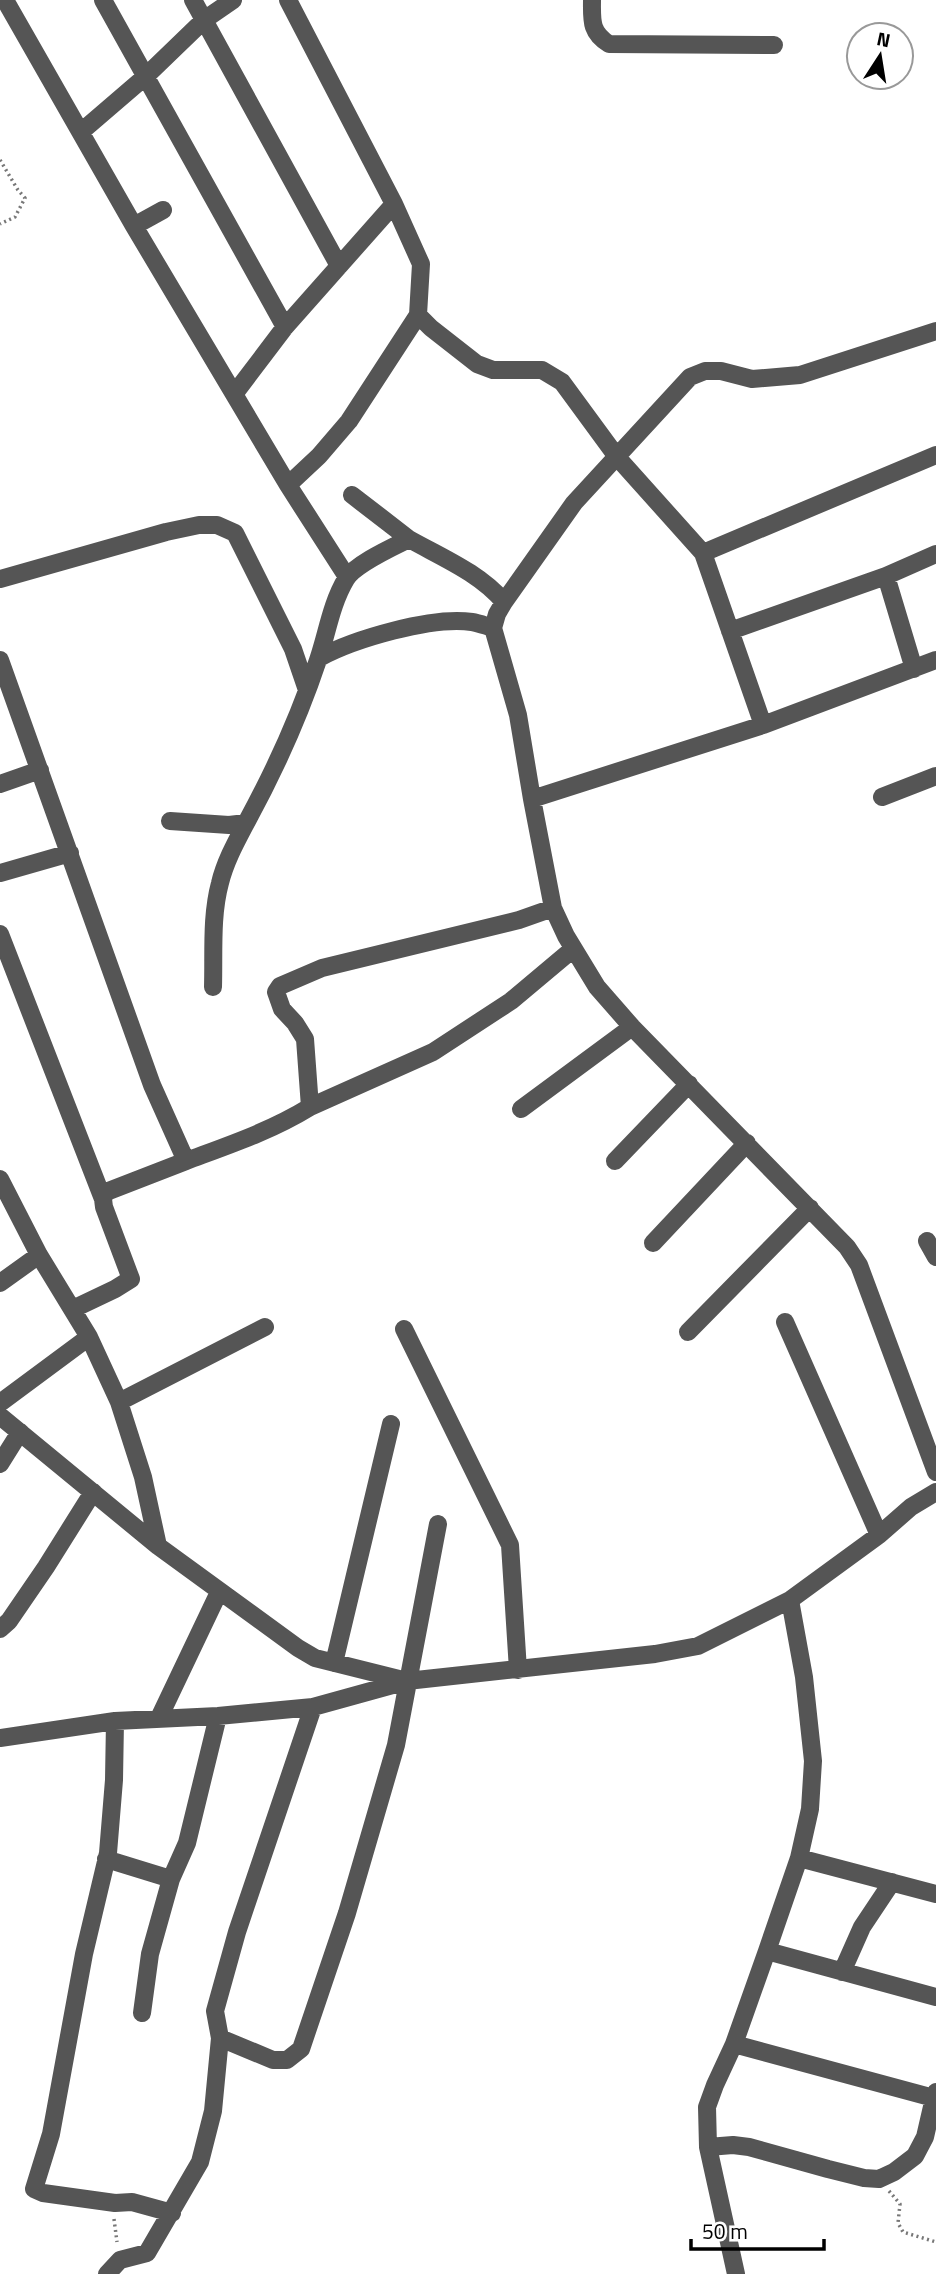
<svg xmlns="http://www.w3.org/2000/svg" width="936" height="2274" font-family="'Titillium Web',sans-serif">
	<rect width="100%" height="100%" fill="#fff"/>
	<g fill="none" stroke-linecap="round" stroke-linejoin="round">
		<path stroke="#777" stroke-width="3.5" stroke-dasharray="2 3.5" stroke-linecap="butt" d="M0 160 18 190 25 198 15 217 0 224
			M889 2191 900 2204 898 2223 903 2232 936 2242
			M114 2219 117 2242"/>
		<path stroke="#555" stroke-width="18" d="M5 0 134 226 288 485
			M103 0 285 327
			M193 0 339 266
			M592 0C592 20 590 32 609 44L774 45
			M82 131 146 76 204 20 233 0
			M134 226 163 210
			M418 315 431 328 477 364 493 370H542L562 382 617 457 703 553 763 725 936 660
			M936 331 800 375 752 379 721 371H705L690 377 574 503 504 602 497 614 493 628 518 715 532 799 553 908 566 936 597 987 632 1027 847 1247 859 1265 936 1472
			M235 393 285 327 394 204 288 0
			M352 495 409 539
			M703 553 936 455
			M886 576 914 669
			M347 577 288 485 319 456 349 421 418 315 421 264 394 204
			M0 579 166 532 199 525H217L235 533 293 649 307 690
			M730 631 886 576 936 554
			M319 658C354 639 432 616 472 622 479 623 486 626 493 628
			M0 660 152 1085 186 1161 106 1192 103 1199 104 1207 131 1279 115 1289 73 1309
			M0 784 40 770
			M882 797 936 776
			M532 799 763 725
			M170 821 229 825 246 823C275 770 299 717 318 660 327 634 331 604 346 579 355 564 393 547 409 539 441 557 480 573 504 602
			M0 873 70 853
			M0 934 103 1199
			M213 987C214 953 211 916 220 883 225 862 236 842 246 823
			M310 1107 433 1052 511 1001 573 949
			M521 1109 632 1027
			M186 1161C229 1145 271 1131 310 1107L305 1039 295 1023 282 1009 276 992 280 986 322 968 519 920 553 908
			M615 1161 689 1084
			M0 1179 39 1255 89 1337 119 1402 143 1477 158 1546
			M927 1241 936 1257
			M653 1243 747 1143
			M0 1283 39 1255
			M785 1322 879 1535
			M404 1329 510 1545 518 1670
			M688 1332 810 1208
			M119 1402 265 1327
			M0 1403 89 1337
			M0 1416 158 1546 298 1648 315 1658 407 1681
			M0 1464 20 1432
			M0 1629 9 1621 46 1567 93 1492
			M334 1663 391 1424
			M313 1707 237 1932 215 2011 220 2038 273 2060H287L301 2049 347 1913 396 1745 438 1524
			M159 1718 219 1592
			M115 1721 114 1780 108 1853 84 1954 51 2134 34 2189 43 2193 115 2203 132 2202 172 2213
			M0 1738 115 1721 218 1716 313 1707 407 1681 655 1654 698 1646 790 1600 879 1535 911 1507 936 1492
			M799 1858 936 1894
			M106 1859 171 1879
			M767 1951 936 1997
			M842 1972 862 1927 892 1882
			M142 2013 150 1954 171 1879 187 1843 218 1716
			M734 2044 934 2098 936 2092
			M708 2147 733 2145 749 2147 828 2169 864 2178 879 2179 894 2172 915 2156 925 2137 934 2098
			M107 2274 120 2260 147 2253 200 2162 213 2111 220 2038
			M736 2274 708 2147 707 2107 715 2085 734 2044 767 1951 799 1858 810 1809 813 1761 804 1677 790 1600"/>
	</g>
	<g transform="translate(880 56) rotate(12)"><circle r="33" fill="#ffffff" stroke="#999999" stroke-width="2"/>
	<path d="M0-5L12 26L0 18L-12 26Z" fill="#000000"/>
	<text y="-10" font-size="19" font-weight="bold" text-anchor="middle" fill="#000000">N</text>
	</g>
	<path d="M691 2239v10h133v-10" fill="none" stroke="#000000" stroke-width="3.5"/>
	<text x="702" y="2239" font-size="21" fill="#000000" stroke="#ffffff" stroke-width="5" paint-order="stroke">50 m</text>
</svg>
